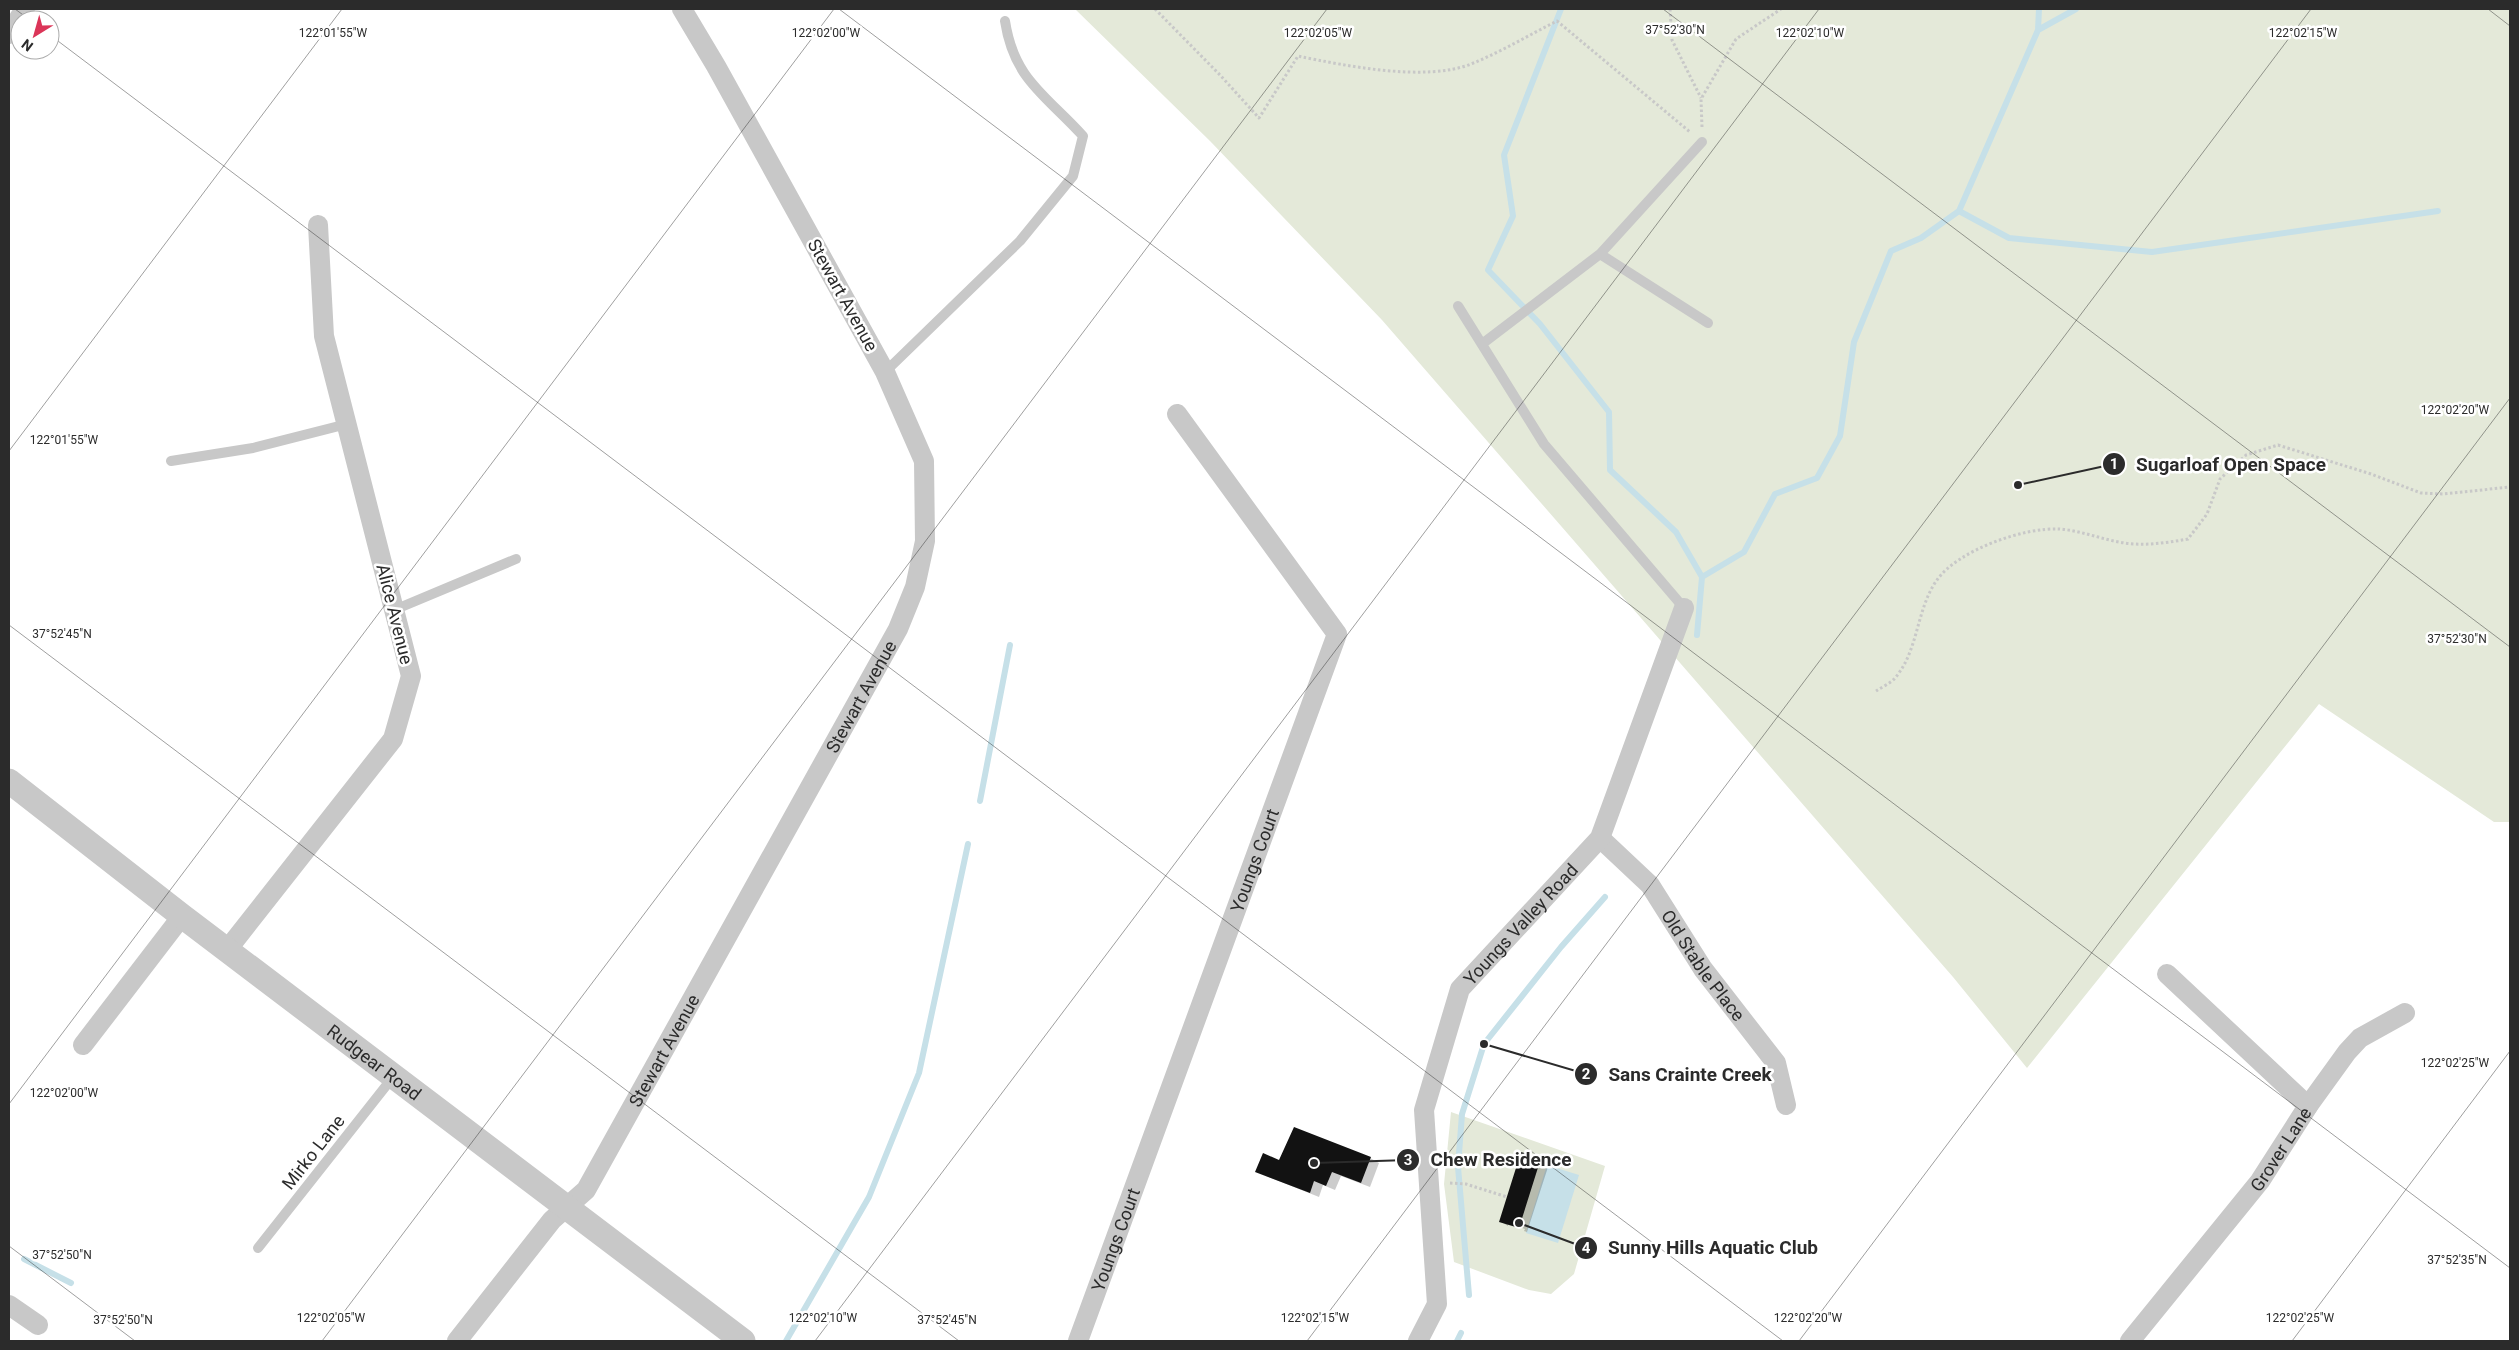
<svg xmlns="http://www.w3.org/2000/svg" width="2519" height="1350" font-family="Roboto,sans-serif">
	<rect width="100%" height="100%" fill="#fff"/>
	<path fill="#e4e9d9" d="M1075 9H2510V822H2494L2319 704 2027 1068 1953 977 1382 320 1210 141Z
		M1451 1112 1605 1166 1574 1274 1551 1294 1529 1290 1454 1262 1444 1184Z"/>
	<path fill="#c6e0e8" d="M1547 1165 1579 1175 1558 1243 1526 1233Z"/>
	<path fill="#0003" d="M1370 1158 1379 1163 1370 1187 1341 1176 1335 1190 1323 1185 1319 1197 1266 1176 1280 1161Z
		M1540 1159 1549 1164 1527 1232 1524 1231 1525 1229 1508 1223V1226L1500 1221Z"/>
	<g fill="none" stroke-linecap="round" stroke-linejoin="round">
		<path stroke="#c6e0e8" stroke-width="6" d="M1561 9 1504 155 1513 216 1488 270 1540 324 1609 412 1610 470 1676 532 1702 577
			M2038 30 2076 9
			M1959 211 2009 238 2152 252 2438 211
			M1959 211 2038 30 2039 9
			M1697 635 1702 577 1744 552 1775 494 1817 478 1840 436 1854 342 1891 251 1921 238 1959 211
			M980 801 1010 645
			M24 1259 71 1283
			M1469 1295 1458 1167 1462 1114 1484 1044 1561 947 1605 897
			M786 1341 869 1197 919 1073 968 844
			M1457 1341 1461 1333"/>
	</g>
	<path fill="#121212" d="M1294 1127 1371 1157 1361 1183 1332 1172 1326 1186 1314 1181 1310 1193 1255 1172 1263 1153 1279 1160Z
		M1521 1152 1541 1158 1519 1228 1499 1222Z"/>
	<g fill="none" stroke-linecap="round" stroke-linejoin="round">
		<path stroke="#c8c8c8" stroke-width="3" stroke-dasharray="2.5 2.5" stroke-linecap="butt" d="M1155 9 1220 75 1259 118 1298 56C1346 66 1426 82 1471 64 1501 52 1529 35 1557 21L1690 132
			M1670 9 1672 40 1701 98
			M1702 127 1701 99 1736 39 1781 9
			M1876 691C1882 687 1891 683 1895 678 1919 650 1916 609 1937 580 1958 550 2024 527 2060 529 2085 531 2110 543 2135 544 2153 545 2171 542 2188 539L2207 514 2220 479 2246 455 2278 445 2371 474 2421 493 2443 494 2510 487
			M1450 1183 1466 1184 1507 1197"/>
		<path stroke="#c8c8c8" stroke-width="10" d="M1600 254 1702 142
			M1458 306 1544 444 1684 608
			M1482 344 1600 254 1708 323
			M885 372 1020 241 1073 176 1083 136C1046 95 1014 80 1005 21
			M171 461 253 448 347 424
			M394 610 516 559
			M258 1248 393 1077"/>
		<g stroke="#c8c8c8" stroke-width="20">
			<path d="M9 34 25 9"/>
			<path id="s1" d="M1600 838 1650 885 1703 969 1776 1063 1786 1105"/>
			<path d="M227 950 393 739 411 676 324 336 318 225"/>
			<path d="M2167 974 2308 1106"/>
			<path d="M83 1045 182 916"/>
			<path d="M9 1305 38 1325"/>
			<path id="s2" d="M457 1341 552 1220 586 1190 898 629 915 587 925 541 924 461 885 372 716 66 682 9"/>
			<path id="s3" d="M1078 1341 1337 634 1177 414"/>
			<path id="s4" d="M1418 1341 1437 1304 1424 1110 1460 989 1600 838 1684 608"/>
			<path id="s5" d="M2130 1341 2260 1181 2308 1106 2347 1052 2360 1038 2405 1013"/>
		</g>
		<path stroke="#c8c8c8" stroke-width="25" id="s6" d="M9 781 182 916 743 1341"/>
	</g>
	<path fill="none" stroke="#2b2b2b" stroke-width="1" stroke-opacity="0.45" d="M15 9 30 20M839 9 2510 1268M1663 9 2510 647M2488 9 2510 26M50 35 1783 1341M9 451 342 9M9 625 959 1341M9 1104 834 9M9 1246 135 1341M322 1341 1327 9M815 1341 1819 9M1307 1341 2311 9M1799 1341 2510 398M2292 1341 2510 1051"/>
	<g text-anchor="middle" dominant-baseline="central" stroke-width="5" stroke-linejoin="round" paint-order="stroke">
		<g font-size="18" fill="#2b2b2b" stroke="#fff">
			<text transform="translate(843 295) rotate(61)">Stewart Avenue</text>
			<text transform="translate(395 614) rotate(76)">Alice Avenue</text>
			<text stroke="none"><textPath href="#s2" startOffset="764">Stewart Avenue</textPath></text>
			<text stroke="none"><textPath href="#s3" startOffset="512">Youngs Court</textPath></text>
			<text stroke="none"><textPath href="#s4" startOffset="451">Youngs Valley Road</textPath></text>
			<text stroke="none"><textPath href="#s1" startOffset="165">Old Stable Place</textPath></text>
			<text stroke="none"><textPath href="#s2" startOffset="359">Stewart Avenue</textPath></text>
			<text stroke="none"><textPath href="#s6" startOffset="461">Rudgear Road</textPath></text>
			<text stroke="none"><textPath href="#s5" startOffset="244">Grover Lane</textPath></text>
			<text transform="translate(313 1152) rotate(-52)">Mirko Lane</text>
			<text stroke="none"><textPath href="#s3" startOffset="108">Youngs Court</textPath></text>
		</g>
	</g>
	<g font-size="12" text-anchor="middle" fill="#2b2b2b" stroke="#fff" stroke-width="5" stroke-linejoin="round" paint-order="stroke">
		<text x="1675" y="34">37°52'30"N</text>
		<text x="333" y="37">122°01'55"W</text>
		<text x="826" y="37">122°02'00"W</text>
		<text x="1318" y="37">122°02'05"W</text>
		<text x="1810" y="37">122°02'10"W</text>
		<text x="2303" y="37">122°02'15"W</text>
		<text x="2455" y="414">122°02'20"W</text>
		<text x="64" y="444">122°01'55"W</text>
		<text x="62" y="638">37°52'45"N</text>
		<text x="2457" y="643">37°52'30"N</text>
		<text x="2455" y="1067">122°02'25"W</text>
		<text x="64" y="1097">122°02'00"W</text>
		<text x="62" y="1259">37°52'50"N</text>
		<text x="2457" y="1264">37°52'35"N</text>
		<text x="331" y="1322">122°02'05"W</text>
		<text x="823" y="1322">122°02'10"W</text>
		<text x="1315" y="1322">122°02'15"W</text>
		<text x="1808" y="1322">122°02'20"W</text>
		<text x="2300" y="1322">122°02'25"W</text>
		<text x="123" y="1324">37°52'50"N</text>
		<text x="947" y="1324">37°52'45"N</text>
	</g>
	<path fill="none" stroke="#2b2b2b" stroke-width="2" d="M2018 485L2114 464M1484 1044L1586 1074M1314 1163L1408 1160M1519 1223L1586 1248"/>
	<g fill="#2b2b2b" stroke="#fff" stroke-width="2">
		<circle cx="2018" cy="485" r="5"/>
		<circle cx="1484" cy="1044" r="5"/>
		<circle cx="1314" cy="1163" r="5"/>
		<circle cx="1519" cy="1223" r="5"/>
		<circle cx="2114" cy="464" r="12"/>
		<circle cx="1586" cy="1074" r="12"/>
		<circle cx="1408" cy="1160" r="12"/>
		<circle cx="1586" cy="1248" r="12"/>
	</g>
	<g font-size="15" text-anchor="middle" font-weight="bold" fill="#fff">
		<text x="2114" y="469">1</text>
		<text x="1586" y="1079">2</text>
		<text x="1408" y="1165">3</text>
		<text x="1586" y="1253">4</text>
	</g>
	<g font-size="19" text-anchor="middle" font-weight="bold" fill="#2b2b2b" stroke="#fff" stroke-width="5" stroke-linejoin="round" paint-order="stroke">
		<text x="2231" y="471">Sugarloaf Open Space</text>
		<text x="1690" y="1081">Sans Crainte Creek</text>
		<text x="1501" y="1166">Chew Residence</text>
		<text x="1713" y="1254">Sunny Hills Aquatic Club</text>
	</g>
	<rect width="2519" height="1350" fill="none" stroke="#2b2b2b" stroke-width="20"/>
	<g transform="translate(35 35) rotate(217)"><circle r="24" fill="#ffffff" stroke="#aaaaaa"/>
	<path d="M0-4L9 19L0 12L-9 19Z" fill="#db3558"/>
	<text y="-8" font-size="14" font-weight="bold" text-anchor="middle" fill="#2b2b2b">N</text>
	</g>
</svg>
